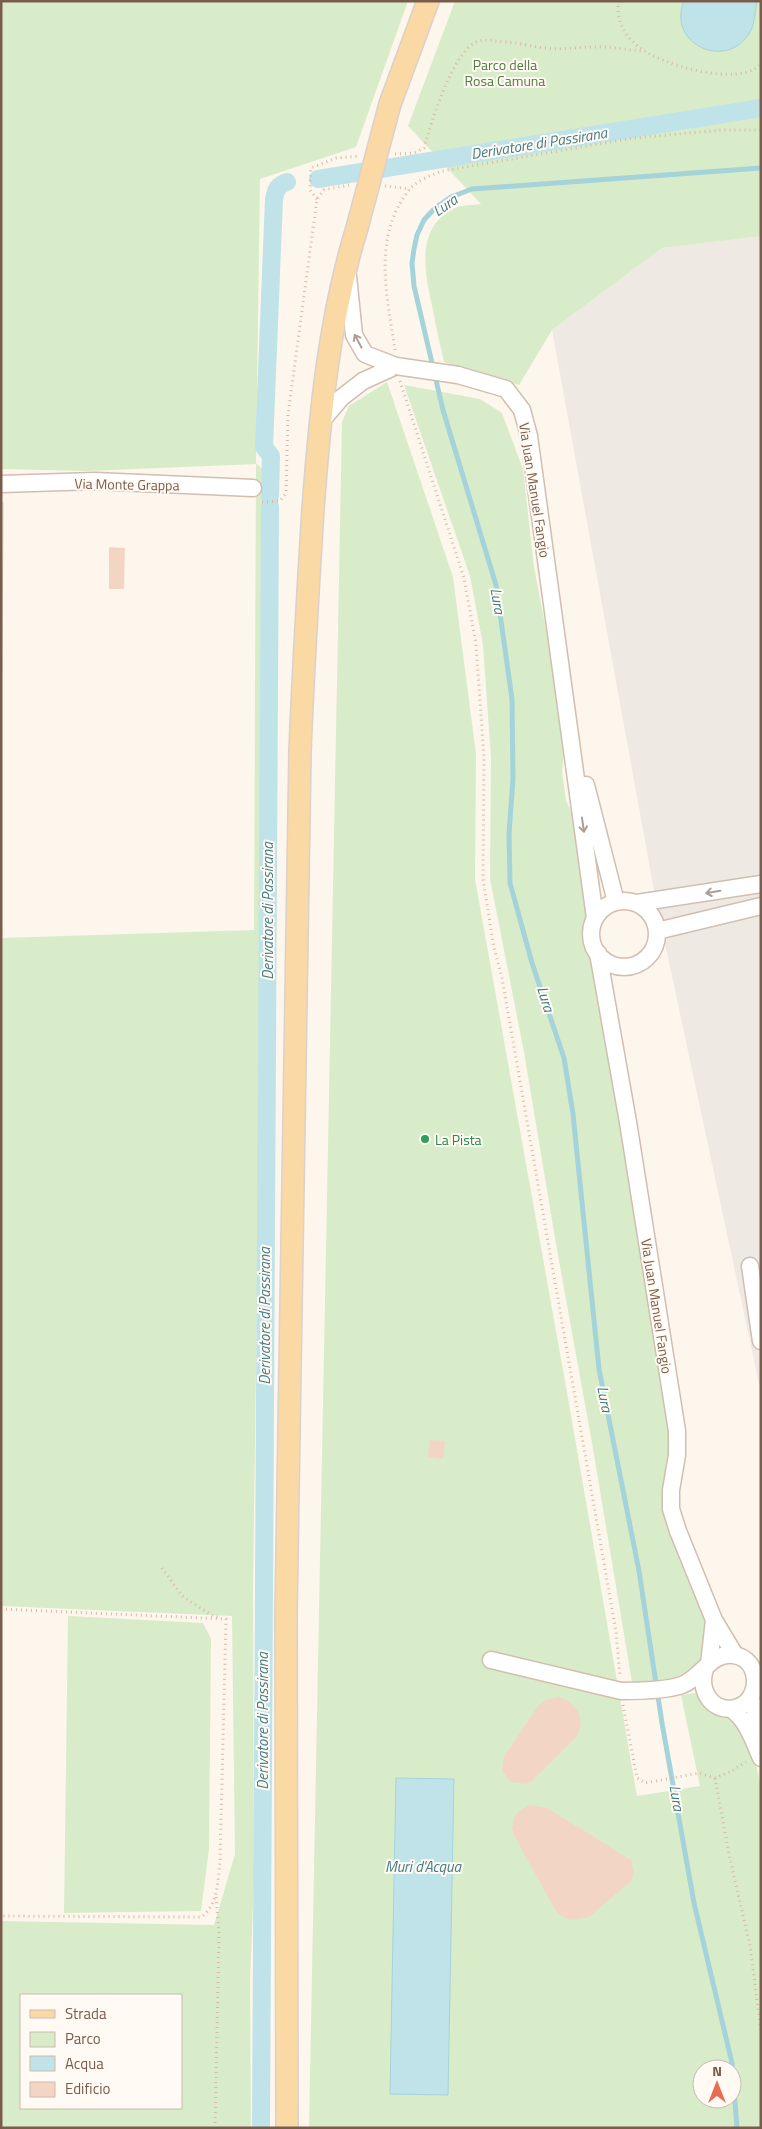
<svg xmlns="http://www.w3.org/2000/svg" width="762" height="2129" font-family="'Titillium Web',sans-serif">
	<rect width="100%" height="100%" fill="#fdf6ec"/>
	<path fill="#efe9e4" d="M761 235V1393L656 901 552 330 662 248Z"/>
	<path fill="#d8ecc9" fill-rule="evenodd" d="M1 1H408L356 147 260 179 256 463 268 474 253 1591 254 1880 250 1981 251 2128H1V1921L214 1925 235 1854 232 1616 1 1606V938L254 930 256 464 87 471 1 469ZM21 1995H181V2108H21Z
		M455 1H761V236L662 248 552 330 519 385 444 362C440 345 436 327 433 310 425 274 414 227 455 208 463 204 473 206 481 204L408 126Z
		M387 382 453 577 476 754 475 879 568 1398 637 1796 700 1786 681 1695 696 1693C707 1708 715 1716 735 1719L751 1742 761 1786V2128H309L342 422 349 406ZM702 2069H732V2099H702Z
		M404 385 480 399 502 413 523 469 534 567 566 733 562 771 566 801 572 813 670 1431 673 1534 705 1622 704 1663 683 1678 632 1682 592 1443 556 1244 524 1052 490 879 491 758 483 645 470 576Z
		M1 502H4L1 793Z
		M68 1616 203 1623 211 1639 209 1849 201 1911 64 1913Z"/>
	<path fill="#bfe3e8" stroke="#a5d3da" d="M684 1H757C755 10 755 24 750 32 727 72 666 44 684 1Z
		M396 1778 454 1779 448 2095 390 2094Z"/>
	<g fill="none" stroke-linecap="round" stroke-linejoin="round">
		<path stroke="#a5d3da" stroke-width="5" d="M737 2128 732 2063 694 1903 662 1723 639 1571 599 1369 573 1114 564 1058 532 963 510 883 509 834 513 779 512 699 496 585 443 410 414 286 412 263 414 249 417 235 424 220 435 208 451 197 472 189 761 168"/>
		<path stroke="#bfe3e8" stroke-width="18" d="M318 179 761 108
			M270 496 271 456 264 447 274 199C276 190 277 185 287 182
			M261 2125C262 1586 264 1047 270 507"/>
	</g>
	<path fill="#f3d5c3" d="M109 547 125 548 124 589H109Z
		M430 1440 445 1441 443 1459 428 1457Z
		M559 1697 570 1702 579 1713 581 1723 578 1735 532 1781 526 1784 511 1782 502 1771 504 1757 538 1706 546 1700Z
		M529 1805 547 1808 631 1860 634 1872 631 1881 589 1917 573 1920 565 1918 557 1913 515 1837 512 1829 514 1818 518 1812Z"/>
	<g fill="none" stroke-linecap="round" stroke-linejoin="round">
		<g stroke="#d1beb0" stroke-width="19">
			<path id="minor" d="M348 276 354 335 365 354 396 366
				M458 375 506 389 522 410 529 436 595 918
				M319 424 341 398 363 381 396 366
				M1 484 95 481 253 488
				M586 785 616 902
				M591 934a33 33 0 1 1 66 0a33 33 0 1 1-66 0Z
				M637 903 761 884
				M657 931 761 906
				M598 953 628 1122 677 1431V1455L671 1490V1509L678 1531 714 1620 735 1655
				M750 1266 761 1341
				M491 1660 621 1691C636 1691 669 1690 682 1685 701 1678 711 1652 733 1655 762 1658 762 1702 735 1708 712 1713 698 1690 705 1669
				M709 1664 714 1620
				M751 1698 761 1731
				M731 1709C747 1720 753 1740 761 1758"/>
		</g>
		<g stroke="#dad1cd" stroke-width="24">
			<path id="major" d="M390 104 428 1
				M287 2128 286 1615 300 752C303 671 308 590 313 509 320 415 329 318 357 228"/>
		</g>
		<path stroke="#d9b8a5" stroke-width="3" stroke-dasharray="1 4" stroke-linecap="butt" d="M619 1C615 20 625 37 640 48 663 65 738 88 761 64
			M395 154 414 153 424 148C431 123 451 57 474 43 483 38 494 41 504 42 518 42 531 47 545 48 562 50 578 47 594 47 610 46 627 50 644 51
			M385 186 410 189
			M317 199 310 190 311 168 336 158 359 156
			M395 350C387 296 372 237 409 190 417 180 432 175 442 171L634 138 723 130H761
			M400 381 464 578 476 644 484 758 483 879 494 948 502 978 616 1632 620 1676
			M262 502 280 501 286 493 288 415 317 199 324 190 349 185
			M162 1568 182 1596 213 1616 218 1617
			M1 1609 226 1619 220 1861C218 1880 218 1906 201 1917L1 1916
			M623 1705 637 1778 645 1783 699 1773 715 1778 730 1772 746 1762
			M715 1778 730 1859 750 1946 761 2031
			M215 2128 219 1934 216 1896"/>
		<use href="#minor" stroke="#fff" stroke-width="16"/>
		<use href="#major" stroke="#fbd9a5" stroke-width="21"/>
		<g stroke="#d1beb0" stroke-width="19" stroke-linecap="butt">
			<path id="minor-bridge" d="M396 366 458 375"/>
		</g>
		<g stroke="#dad1cd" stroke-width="24" stroke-linecap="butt">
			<path id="major-bridge" d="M357 228 390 104"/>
		</g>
		<use href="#minor-bridge" stroke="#fff" stroke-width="16"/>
		<use href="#major-bridge" stroke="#fbd9a5" stroke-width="21"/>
	</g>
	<defs><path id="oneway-shaft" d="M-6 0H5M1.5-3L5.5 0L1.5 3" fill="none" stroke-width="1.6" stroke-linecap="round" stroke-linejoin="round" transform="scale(1.25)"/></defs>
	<g stroke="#af9d94">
		<use href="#oneway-shaft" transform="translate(358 341) rotate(-118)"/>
		<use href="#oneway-shaft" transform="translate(583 825) rotate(82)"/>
		<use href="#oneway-shaft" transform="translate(713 892) rotate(171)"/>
	</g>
	<circle fill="#2e9e5b" stroke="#fffaf3" stroke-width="2" cx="425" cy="1139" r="5"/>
	<g text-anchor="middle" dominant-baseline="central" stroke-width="4" stroke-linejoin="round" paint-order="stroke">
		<g font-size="14" fill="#537a41" stroke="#fffaf3">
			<text x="505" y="64">Parco della<tspan x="505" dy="16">Rosa Camuna</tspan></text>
		</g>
		<g font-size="14" fill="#7a5c4d" stroke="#fffaf3">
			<text transform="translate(127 484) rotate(1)">Via Monte Grappa</text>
			<text transform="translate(535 490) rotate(81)">Via Juan Manuel Fangio</text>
			<text transform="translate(657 1306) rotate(81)">Via Juan Manuel Fangio</text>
		</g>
		<g font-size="14" fill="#27864d" stroke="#fffaf3" text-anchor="start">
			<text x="435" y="1139">La Pista</text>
		</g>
		<g font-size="15" font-style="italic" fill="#437c86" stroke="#fffaf3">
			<text transform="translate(539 143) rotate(-9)">Derivatore di Passirana</text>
			<text transform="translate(445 205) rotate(-35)">Lura</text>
			<text transform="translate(498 601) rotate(81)">Lura</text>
			<text transform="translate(267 911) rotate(-90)">Derivatore di Passirana</text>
			<text transform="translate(546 999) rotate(73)">Lura</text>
			<text transform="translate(264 1316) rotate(-90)">Derivatore di Passirana</text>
			<text transform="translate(605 1399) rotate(79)">Lura</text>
			<text transform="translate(262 1721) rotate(-90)">Derivatore di Passirana</text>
			<text transform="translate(677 1798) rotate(81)">Lura</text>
			<text x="423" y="1866">Muri d'Acqua</text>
		</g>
	</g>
	<rect width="762" height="2129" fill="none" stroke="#7a5c4d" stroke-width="5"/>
	<rect x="20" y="1994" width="162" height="115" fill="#fffaf3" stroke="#cabbb1"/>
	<rect x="30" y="2010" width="25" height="8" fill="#fbd9a5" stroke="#cabbb1"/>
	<text x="65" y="2019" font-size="15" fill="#7a5c4d">Strada</text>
	<rect x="30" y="2032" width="25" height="15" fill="#d8ecc9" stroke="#cabbb1"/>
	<text x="65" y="2044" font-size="15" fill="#7a5c4d">Parco</text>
	<rect x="30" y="2056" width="25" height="15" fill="#bfe3e8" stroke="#cabbb1"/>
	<text x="65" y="2069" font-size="15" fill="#7a5c4d">Acqua</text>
	<rect x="30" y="2082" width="25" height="15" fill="#f3d5c3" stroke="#cabbb1"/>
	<text x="65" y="2094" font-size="15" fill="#7a5c4d">Edificio</text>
	<g transform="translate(717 2084)"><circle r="24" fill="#fffaf3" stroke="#cabbb1"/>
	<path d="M0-4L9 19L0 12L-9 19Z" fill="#e76f51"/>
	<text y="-8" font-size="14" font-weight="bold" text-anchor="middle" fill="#7a5c4d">N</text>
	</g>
</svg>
